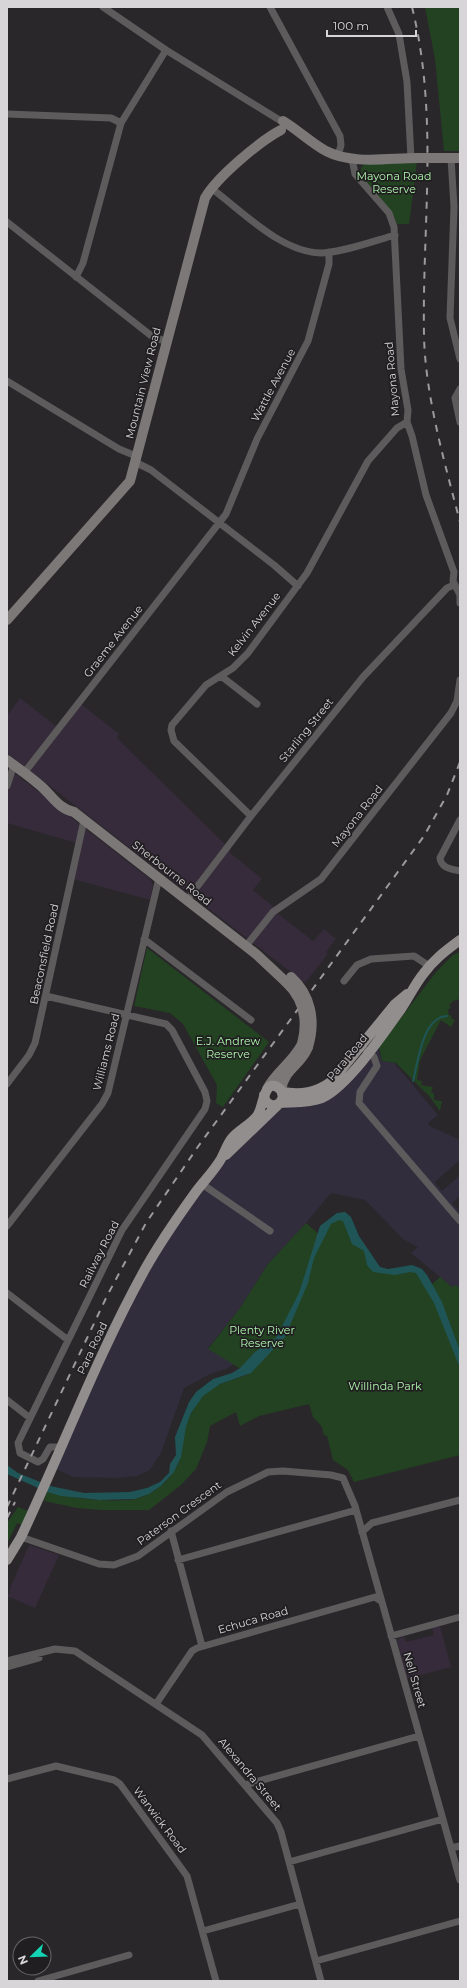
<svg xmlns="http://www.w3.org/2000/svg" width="467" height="1988" font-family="Montserrat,sans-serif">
	<rect width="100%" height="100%" fill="#29272a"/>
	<path fill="#362b3a" d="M20 698 61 730 81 704 119 734 117 738 231 850 229 852 262 879 253 890 274 907 277 913 313 941 324 929 336 939 326 952 328 954 305 983 7 753V716Z
		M14 775H17L150 879 153 885 150 900 73 879 80 844 7 823V792L10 778Z
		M29 1545 59 1555 35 1608 7 1596 10 1593V1588Z
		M440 1626 451 1667 406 1679 397 1640 404 1636 406 1642 434 1635 432 1628Z"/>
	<path fill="#312d3d" d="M378 1048 382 1061 394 1063 438 1115 428 1123 430 1126 460 1140V1160L435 1182 442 1191 460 1175V1196L452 1203 460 1212V1288L455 1285 452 1287 411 1253 418 1247 403 1239 365 1200 331 1193 306 1223 268 1264 240 1308 208 1348 234 1364 226 1369 210 1374 184 1388 161 1453 150 1470 137 1476 116 1478 73 1477 56 1469 121 1325 146 1277 173 1232 220 1167 231 1155 281 1109 304 1105Z"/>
	<path fill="#234222" d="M425 7H460V151H444L435 59Z
		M417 162 409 224H397L394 217 361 177V168L364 164Z
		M147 948 269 1042 223 1107 216 1103 217 1085 183 1024 170 1013 134 1006Z
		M460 952V999L453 1001 449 1005 451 1007 448 1010 449 1015 452 1016 451 1018 455 1020 451 1027 441 1020 420 1060 417 1080 422 1081 421 1085 433 1087 431 1093H434V1100L442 1101 440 1111 430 1097 396 1063 382 1061 379 1047 436 972 453 955Z
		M344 1217 380 1270 412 1268 430 1286 440 1277 452 1287 455 1285 460 1288V1455L354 1482 348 1470 333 1460 327 1436 324 1435 322 1427 313 1417 309 1404 259 1416 240 1426 236 1412 210 1426 207 1442 196 1469 181 1485 149 1510H101L77 1508 44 1501 47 1492C68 1498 114 1503 135 1499 155 1495 175 1477 180 1458 182 1453 181 1448 182 1443 185 1426 191 1409 203 1396 215 1383 233 1380 249 1374L208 1349 240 1308 268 1264 306 1223 321 1236 330 1221Z
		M18 1507 28 1511 22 1525 17 1523 7 1544V1523Z"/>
	<path fill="#1f5556" d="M345 1212 351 1217 359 1236 380 1267 388 1269 412 1265 422 1269 427 1275 442 1302 460 1351V1368L434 1303 416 1273 410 1272 395 1275 373 1272 367 1265 364 1251 352 1244 343 1221 339 1220 331 1224 314 1258 308 1283 285 1337 251 1373 220 1384 203 1396 191 1413 186 1427 181 1457 174 1472 161 1486 149 1494 135 1499 100 1500 61 1496 47 1492 7 1474V1465L18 1473 50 1486 84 1493 130 1492 147 1488 160 1482 169 1473 170 1464 176 1455 175 1437 189 1402 196 1392 213 1379 232 1373 240 1368 255 1352 276 1338 299 1293 320 1226 337 1213Z"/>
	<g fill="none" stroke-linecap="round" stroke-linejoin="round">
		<path stroke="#1f5556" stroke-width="2" d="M413 1081C418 1063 422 1017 447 1016"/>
		<path stroke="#5d5b5b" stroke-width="7" d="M103 7 166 50 281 121
			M270 7 340 136 341 145 338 156
			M387 7 399 34 407 82 411 158
			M7 114 111 118 121 123
			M352 158 355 174 389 213 394 227 401 369 408 410 407 422 412 436 426 495 454 572 453 581 460 595V603
			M451 158 454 207 450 318 460 359
			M211 188C242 211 280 252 321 253 341 253 374 241 395 235
			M7 222 149 334 155 338 166 341
			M76 277 83 263 121 123 166 50
			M7 381 119 449 136 456
			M460 389 455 398 460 422
			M135 462 151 470 274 565 298 586
			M221 676 257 704
			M24 773 226 514 257 439 308 341 329 264V252
			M7 786 14 765
			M251 816 174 741 171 730 172 725 206 685 233 668 248 653 307 573 368 461 397 428 407 422
			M460 820 440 858C441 868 451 869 460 871
			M187 900 251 816 363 677 447 588 454 585
			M144 939 251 1020
			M246 946 273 912 321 879 451 713 457 701 460 680
			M344 981 357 965 371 959 414 956 429 966
			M46 996 166 1024 172 1030 205 1092 207 1101 205 1109 122 1230 18 1443 20 1453 38 1462 43 1459 50 1447H61
			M361 1046 374 1057 377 1066 360 1092 359 1103 460 1221
			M7 1084 29 1055 35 1043 84 820
			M202 1184 270 1231
			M7 1226 102 1104 108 1093 159 878
			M7 1293 68 1340
			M7 1400 30 1418
			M171 1531 202 1646
			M362 1532 372 1523 460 1500
			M21 1537 99 1564 114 1565 138 1556 227 1492 268 1472 283 1471 331 1475 343 1478 355 1506 460 1880
			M178 1560 356 1510
			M391 1636 460 1617
			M7 1661 55 1649 75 1651 202 1735 277 1823 281 1832 321 1981
			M7 1667 39 1658
			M156 1704 192 1651 197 1648 375 1597 381 1601
			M7 1779 56 1766 114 1780 120 1784 187 1876 216 1981
			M245 1785 419 1736
			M451 1848 460 1846
			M289 1862 443 1819
			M203 1931 300 1904
			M316 1961 460 1921
			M38 1981 129 1955"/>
		<path stroke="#7b7877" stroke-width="10" d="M283 121C298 130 310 142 326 151 353 165 388 158 418 158
			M443 158H460
			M7 620 130 481 205 198C217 177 260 141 281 130
			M7 760C19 769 31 777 42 787 52 796 59 809 74 812L256 954 286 982
			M267 1089C276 1072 293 1062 302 1044
			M281 1090C285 1067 301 1066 308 1047"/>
		<path stroke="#918e8d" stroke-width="10" d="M282 1092C301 1095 316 1093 332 1081L395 1004 407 994
			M280 1103C294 1102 309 1103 322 1098 348 1086 384 1033 401 1009 409 997 415 984 424 973 434 959 447 950 460 940
			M226 1155 278 1105
			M7 1560 21 1537C63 1448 97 1356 144 1271 159 1244 177 1218 195 1193 203 1182 214 1171 221 1159 225 1152 227 1144 232 1138 240 1129 250 1125 257 1116 264 1108 263 1074 281 1090L283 1097 280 1103 273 1106 266 1102 264 1095"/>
		<path stroke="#9c9a9c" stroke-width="2" stroke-dasharray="7 7" stroke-linecap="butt" d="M412 7C439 116 422 225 424 335 425 395 445 464 460 522
			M7 1507 107 1296 146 1223 197 1148 424 836 447 795 460 762
			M7 1518 15 1502"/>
		<path stroke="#7b7877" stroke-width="10" d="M418 158H443
			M291 977C311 995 316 1021 308 1047
			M286 982C304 999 308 1021 302 1044"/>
	</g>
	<g text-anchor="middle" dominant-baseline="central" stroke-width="3.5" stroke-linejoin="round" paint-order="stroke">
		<g font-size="11" fill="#aff8ad" stroke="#201e20">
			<text x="394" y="176">Mayona Road<tspan x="394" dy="13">Reserve</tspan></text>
			<text x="228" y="1041">E.J. Andrew<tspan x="228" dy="13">Reserve</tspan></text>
			<text x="262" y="1330">Plenty River<tspan x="262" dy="13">Reserve</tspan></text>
			<text x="385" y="1386">Willinda Park</text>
		</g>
		<g font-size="11" fill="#d7d5d7" stroke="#201e20">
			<text transform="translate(392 379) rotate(-95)">Mayona Road</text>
			<text transform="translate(143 383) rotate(-76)">Mountain View Road</text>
			<text transform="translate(273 385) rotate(-62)">Wattle Avenue</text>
			<text transform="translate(254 624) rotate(-52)">Kelvin Avenue</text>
			<text transform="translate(113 641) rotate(-52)">Graeme Avenue</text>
			<text transform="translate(306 730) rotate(-51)">Starling Street</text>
			<text transform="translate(357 816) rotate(-52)">Mayona Road</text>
			<text transform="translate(172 873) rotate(38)">Sherbourne Road</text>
			<text transform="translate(44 954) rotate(-78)">Beaconsfield Road</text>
			<text transform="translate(106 1052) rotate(-76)">Williams Road</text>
			<text transform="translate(347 1057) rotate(-50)">Para Road</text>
			<text transform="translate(99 1254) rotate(-63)">Railway Road</text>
			<text transform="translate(92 1348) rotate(-65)">Para Road</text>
			<text transform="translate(179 1513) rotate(-36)">Paterson Crescent</text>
			<text transform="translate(253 1620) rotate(-16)">Echuca Road</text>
			<text transform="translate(415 1680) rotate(74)">Nell Street</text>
			<text transform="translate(250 1774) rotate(50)">Alexandra Street</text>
			<text transform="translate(160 1820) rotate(53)">Warwick Road</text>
		</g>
	</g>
	<rect width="467" height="1988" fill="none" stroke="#d7d5d7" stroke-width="16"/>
	<g transform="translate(32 1956) rotate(247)"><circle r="19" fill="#201e20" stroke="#696769"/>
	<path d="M0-3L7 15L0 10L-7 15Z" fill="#13d5b3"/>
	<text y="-6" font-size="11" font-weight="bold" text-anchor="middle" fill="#d7d5d7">N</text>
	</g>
	<path d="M327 30v6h89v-6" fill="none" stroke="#d7d5d7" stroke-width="2"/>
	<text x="333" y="30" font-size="12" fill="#d7d5d7" stroke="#201e20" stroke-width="3" paint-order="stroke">100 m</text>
</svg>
